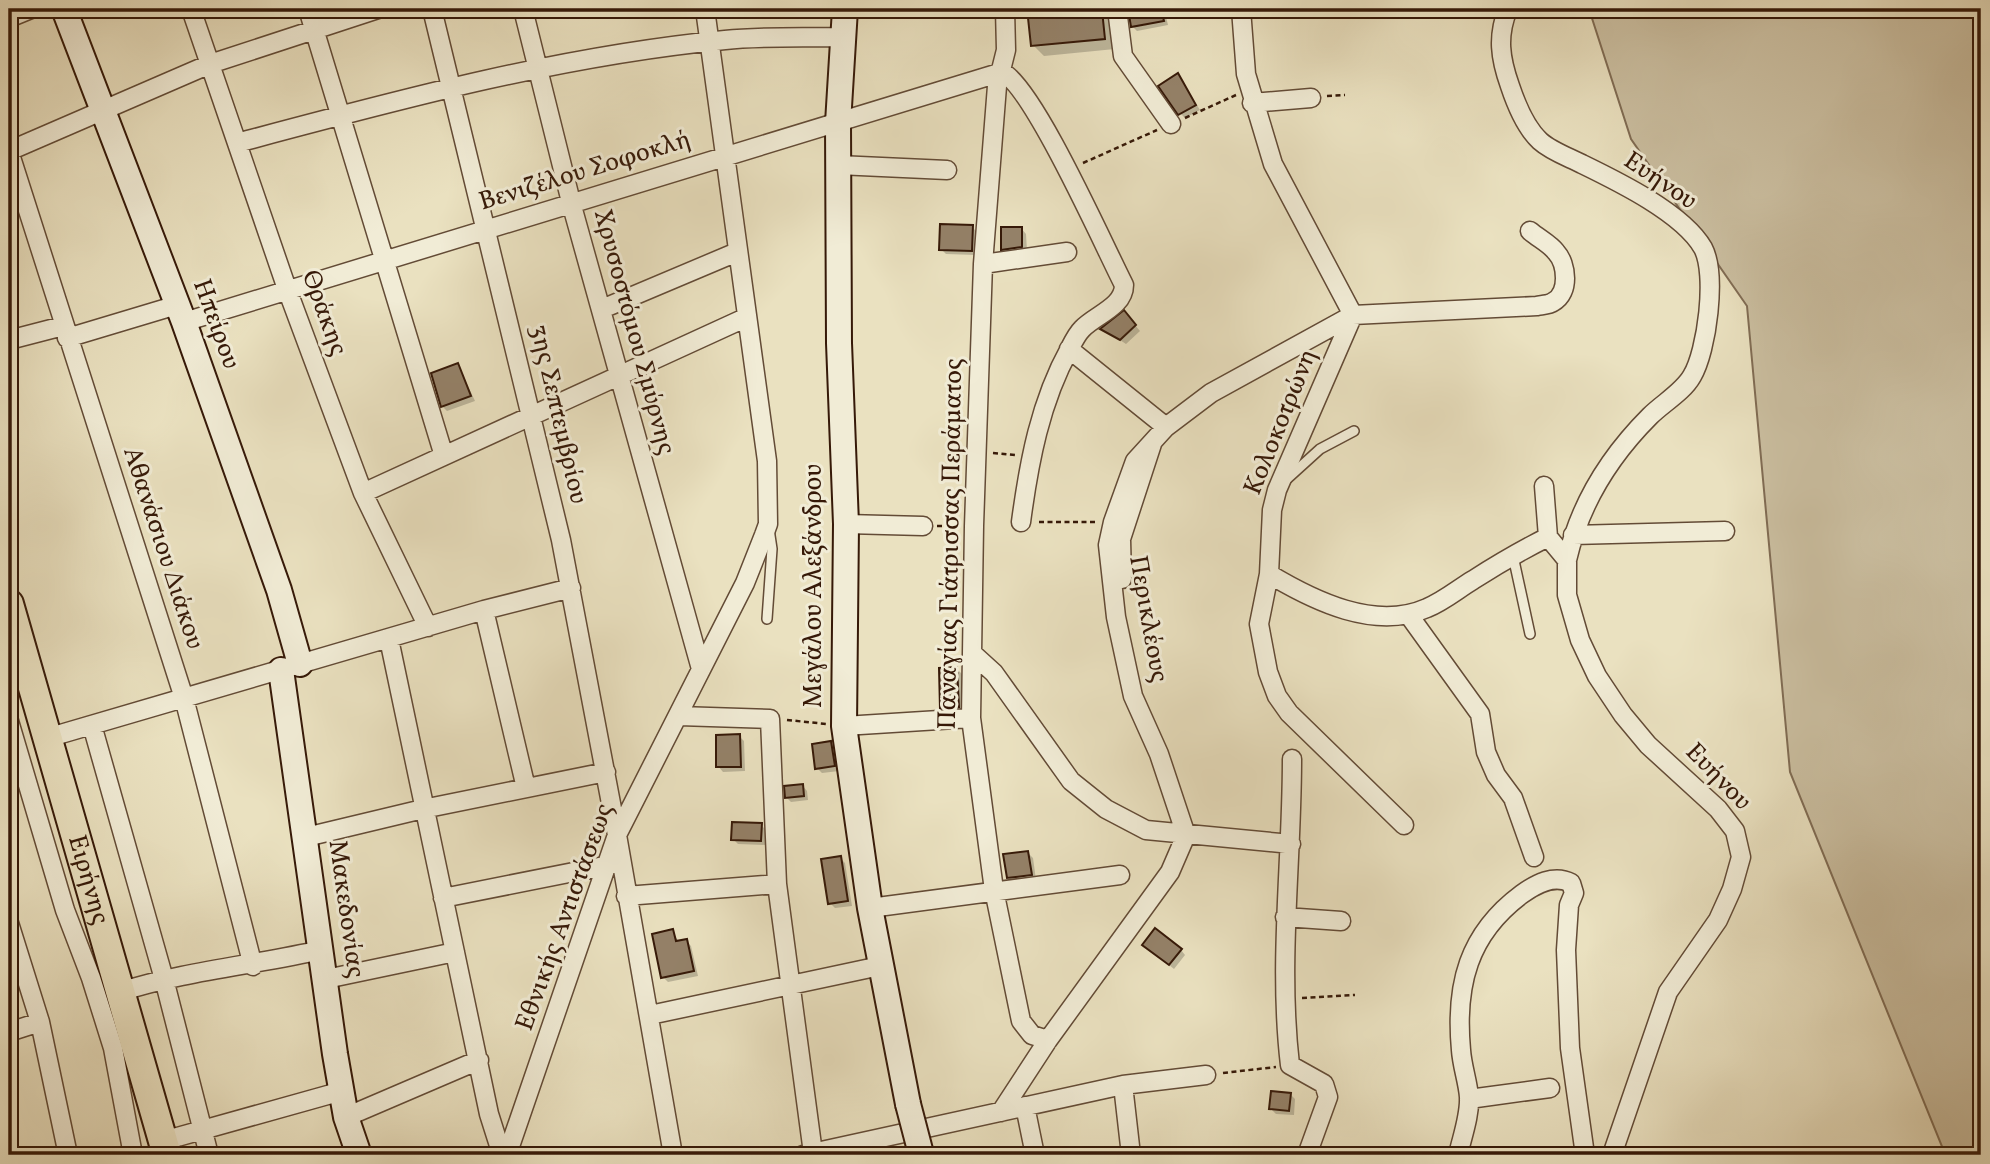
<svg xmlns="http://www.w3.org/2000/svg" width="1990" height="1164" font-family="Vollkorn,serif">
	<rect width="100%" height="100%" fill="#eae1c0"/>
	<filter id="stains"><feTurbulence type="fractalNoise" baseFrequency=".00286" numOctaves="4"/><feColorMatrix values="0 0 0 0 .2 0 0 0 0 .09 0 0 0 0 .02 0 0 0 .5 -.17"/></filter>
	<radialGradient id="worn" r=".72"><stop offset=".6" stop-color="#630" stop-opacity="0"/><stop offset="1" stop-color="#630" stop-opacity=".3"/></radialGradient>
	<path fill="#cbbfa1" stroke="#806c54" stroke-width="2" d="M1589 9H1981V1155H1948L1943 1149 1790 772 1747 306 1631 139Z"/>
	<path fill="#0003" d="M1129 9H1164L1168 25 1137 31 1132 26Z
		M1101 12 1112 23 1115 49 1044 56 1033 45Z
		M1178 75 1200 110 1185 118 1180 113Z
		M972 227 977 232 976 255 946 254 941 249Z
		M1021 228 1026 234 1027 251 1007 254 1002 249Z
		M1129 318 1140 331 1126 344 1103 329Z
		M458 365 475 401 447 411 442 406Z
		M957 669 962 674 963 712 947 713 942 708Z
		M739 736 744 741 745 771 723 772 718 766Z
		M831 743 836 748 839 771 822 773 817 768Z
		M802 785 807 791 808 800 791 802 786 797Z
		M761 825 766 830V845L738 844 733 839Z
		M1028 853 1033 858 1036 880 1014 883 1009 878Z
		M840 858 845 863 852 906 835 908 830 903Z
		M672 931 679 942 686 941 691 946 698 976 668 982 663 977Z
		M1149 949 1181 950 1185 955 1174 969Z
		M1290 1094 1295 1099 1294 1115 1276 1114 1271 1109Z"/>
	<path fill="#948168" stroke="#361908" stroke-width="2" d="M1128 9H1161L1164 21 1131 27Z
		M1102 10 1105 39 1031 46 1028 18Z
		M1178 73 1196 105 1178 115 1158 86Z
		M940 224 973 225 972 251 939 250Z
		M1001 227H1022V247L1001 250Z
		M1124 310 1136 325 1120 340 1100 329Z
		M458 363 471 396 441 407 431 373Z
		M957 667 959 707 940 709 939 668Z
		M740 734 741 767H716V735Z
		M831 741 835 766 815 769 812 744Z
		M803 784 804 796 785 798 784 786Z
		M732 822 762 823 761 841 731 840Z
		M1028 851 1032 875 1007 878 1003 854Z
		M841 856 848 901 828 904 821 859Z
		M1155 928 1182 949 1169 965 1142 945Z
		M673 929 676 941 687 939 694 971 661 978 652 934Z
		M1271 1091 1291 1093 1289 1111 1269 1109Z"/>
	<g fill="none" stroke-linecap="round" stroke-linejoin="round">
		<g stroke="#634b36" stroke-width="12">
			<path id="lane" d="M1288 478 1320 449 1354 431
				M1513 556 1530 634
				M767 619 772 549 769 529"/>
		</g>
		<g stroke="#634b36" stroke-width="21">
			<path id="street" d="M191 9 287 289 363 493 428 627
				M308 9 444 456
				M432 9 561 540 617 835 673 1155
				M523 9 572 206 701 669
				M1005 9 1006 50 997 86 983 264 974 526 971 718 994 890 1021 1021 1032 1035 1048 1040
				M1117 9 1123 56 1171 124
				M1241 9 1246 74 1273 164 1353 315 1277 490 1272 510 1269 574 1259 624 1268 672 1277 696 1289 713 1404 825
				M1508 9C1497 36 1500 58 1510 86 1516 104 1526 128 1540 141 1551 151 1568 157 1582 164 1617 181 1683 213 1703 248 1717 274 1707 351 1692 376 1683 392 1663 403 1650 416 1609 457 1580 503 1567 560
				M9 18 31 9
				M1002 72C1033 86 1104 246 1124 285 1124 307 1095 315 1082 329 1077 334 1073 342 1070 348 1040 402 1029 462 1021 522
				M1252 103 1311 98
				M237 143C398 100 559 56 725 40 764 36 803 38 842 37
				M9 151 184 698 253 966
				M9 151 210 64 378 9
				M838 165 947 170
				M983 264 1067 252
				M602 309 737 252
				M184 322 1002 72
				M67 338 177 305
				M9 340 63 326
				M1069 349 1166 427
				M1544 486 1548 537
				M363 493 745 318
				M846 524 923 526
				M1573 535 1725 531
				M1269 574C1314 601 1375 631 1427 608 1444 601 1458 589 1473 580 1498 564 1522 550 1548 537L1567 560V595L1580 640 1597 676 1623 715 1648 745 1718 809 1735 831 1741 857 1732 889 1718 920 1668 992 1612 1155
				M1122 579 1121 539 1152 444
				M484 610 526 788
				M1408 614 1480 714 1486 752 1496 775 1513 798 1534 857
				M389 639 489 1114 502 1155
				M972 653 994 673 1071 781 1106 809 1146 830 1291 844
				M679 716 770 719 777 884 813 1153
				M9 721 65 910 91 978 113 1048 133 1155
				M92 725 164 979 209 1155
				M844 726 971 718
				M47 738 484 610 571 588
				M1292 759C1292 862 1278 963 1290 1065L1324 1084 1328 1097 1307 1155
				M306 837 423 809 606 772
				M626 896 777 884
				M443 898 609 865
				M870 908 1120 875
				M1285 917 1341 921
				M9 923 40 1022 68 1155
				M326 979 455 952
				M120 992C185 971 255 965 321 950
				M650 1015 880 966
				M9 1032 40 1022
				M1123 1085 1131 1155
				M1469 1099 1550 1088
				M1025 1106 1035 1155
				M1001 1112 1048 1040 1170 872 1186 835 1159 754 1133 696 1116 617 1108 545 1113 522 1135 461 1166 427 1211 393 1353 315 1537 306C1541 305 1549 305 1553 302 1570 293 1567 264 1556 252 1550 244 1538 238 1530 231
				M346 1117 479 1060
				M163 1141 342 1091
				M507 1155 617 835 745 583 764 535 768 524 767 461 705 9
				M803 1155 1123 1085 1206 1075
				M1458 1155C1462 1137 1470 1116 1469 1097 1468 1082 1462 1066 1461 1050 1455 985 1468 934 1522 894 1536 884 1554 874 1571 883L1574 893 1569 905 1566 950 1570 1048 1585 1155"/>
		</g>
		<g stroke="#361908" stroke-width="28">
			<path id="secondary" d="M64 9 184 322 279 590 300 664
				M845 9 838 123 839 343 846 524 844 726 870 908 908 1104
				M281 670 335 1054 346 1117 359 1155"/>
		</g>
		<g stroke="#361908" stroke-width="32">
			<g id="primary">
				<path id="s1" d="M9 604 167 1155"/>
			</g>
		</g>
		<path stroke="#361908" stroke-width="2.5" stroke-dasharray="5 3.5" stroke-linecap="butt" d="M1327 96 1345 95
			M1185 118 1236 95
			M1083 163 1157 130
			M993 453 1015 455
			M1039 522H1095
			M937 526H959
			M787 720 826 724
			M1302 998 1355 995
			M1223 1073 1276 1067"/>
		<use href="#lane" stroke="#f1ecd6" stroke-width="9"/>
		<use href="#street" stroke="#f1ecd6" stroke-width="18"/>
		<use href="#secondary" stroke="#f1ecd6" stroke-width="24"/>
		<use href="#primary" stroke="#eae1c0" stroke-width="28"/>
		<g stroke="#361908" stroke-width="28" stroke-linecap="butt">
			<path id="secondary-bridge" d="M908 1104 920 1150"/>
		</g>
		<use href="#secondary-bridge" stroke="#f1ecd6" stroke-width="24"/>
	</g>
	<g text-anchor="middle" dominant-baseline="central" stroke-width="6" stroke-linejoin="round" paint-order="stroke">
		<g font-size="26" fill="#361908" stroke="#f1ecd6">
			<text transform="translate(585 171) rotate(-17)">Βενιζέλου Σοφοκλή</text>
			<text transform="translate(1660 181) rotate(34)">Ευήνου</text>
			<text transform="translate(324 313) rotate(70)">Θράκης</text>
			<text transform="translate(216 324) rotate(70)">Ηπείρου</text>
			<text transform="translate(634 332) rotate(75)">Χρυσοστόμου Σμύρνης</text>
			<text transform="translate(558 414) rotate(77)">3ης Σεπτεμβρίου</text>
			<text transform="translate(1281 422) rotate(-68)">Κολοκοτρώνη</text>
			<text transform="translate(951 544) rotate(-89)">Παναγίας Γιάτρισσας Περάματος</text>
			<text transform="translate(163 548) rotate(72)">Αθανάσιου Διάκου</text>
			<text transform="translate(814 586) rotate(-90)">Μεγάλου Αλεξάνδρου</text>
			<text transform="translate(1148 619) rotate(80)">Περικλέους</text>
			<text transform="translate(1718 777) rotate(46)">Ευήνου</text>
			<text stroke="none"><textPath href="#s1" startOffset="287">Ειρήνης</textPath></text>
			<text transform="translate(346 909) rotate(82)">Μακεδονίας</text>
			<text transform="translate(565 917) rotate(-70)">Εθνικής Αντιστάσεως</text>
		</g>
	</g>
	<rect width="1990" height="1164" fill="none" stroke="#eae1c0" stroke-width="35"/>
	<rect x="10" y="10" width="1969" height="1143" fill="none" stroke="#361908" stroke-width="3.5"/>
	<rect x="18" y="18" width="1955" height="1129" fill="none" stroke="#361908" stroke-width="2"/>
	<rect width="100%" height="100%" filter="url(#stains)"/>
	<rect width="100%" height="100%" fill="url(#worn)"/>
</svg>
